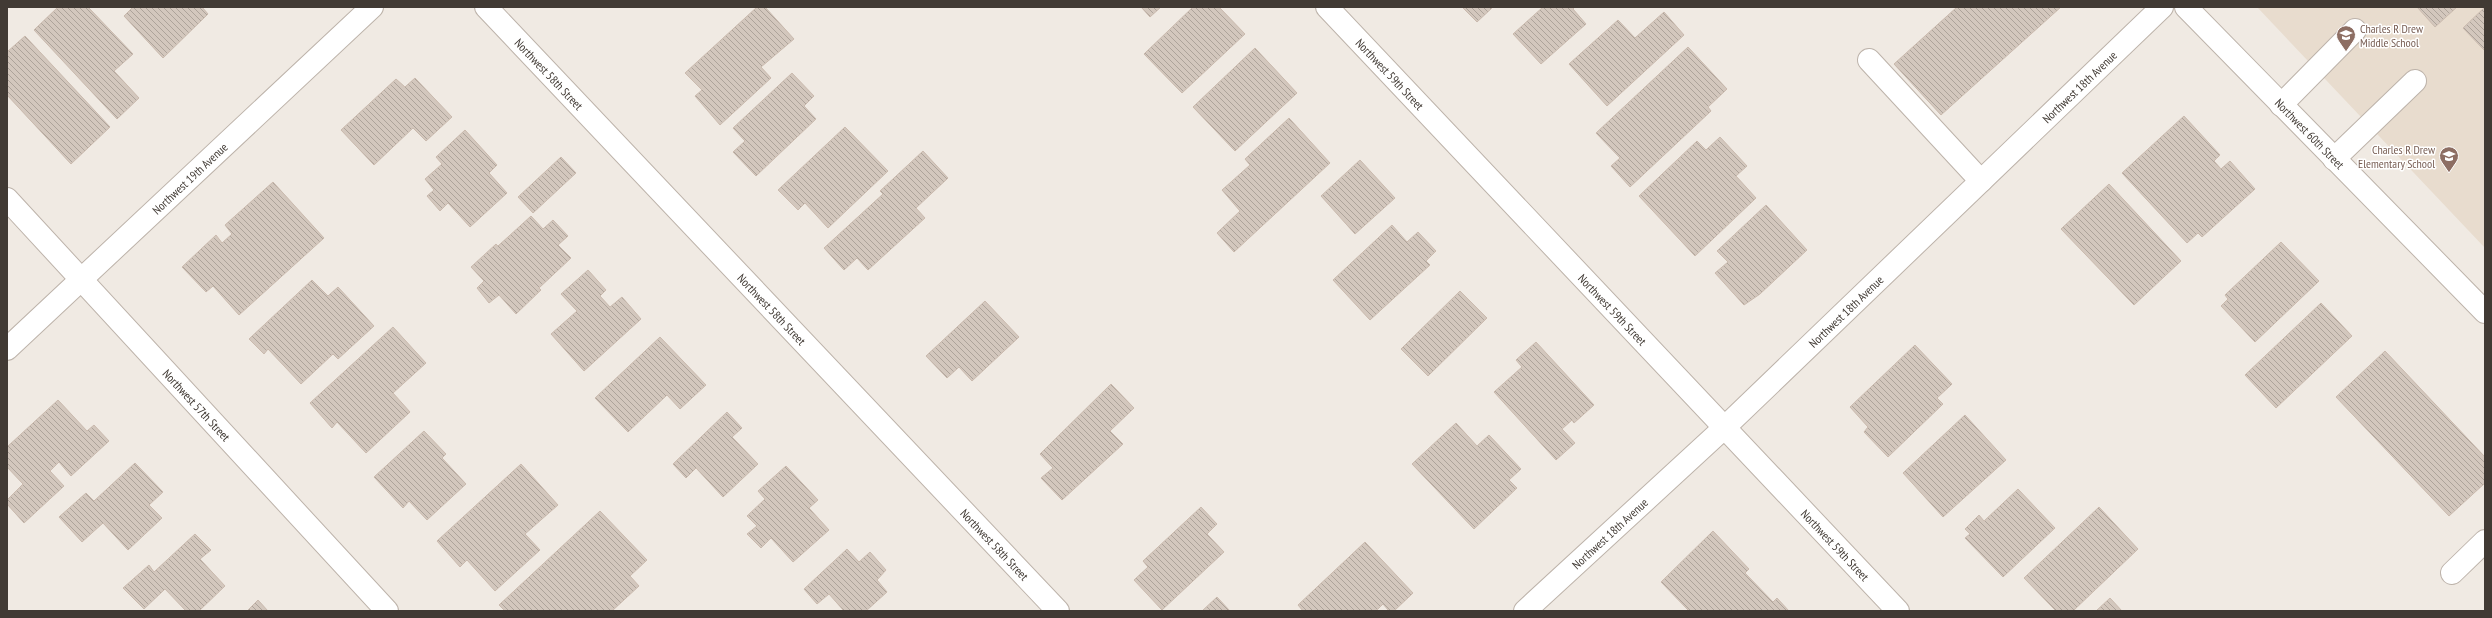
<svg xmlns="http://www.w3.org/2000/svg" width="2492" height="618" font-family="'PT Sans Narrow',sans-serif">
	<defs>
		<pattern id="building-back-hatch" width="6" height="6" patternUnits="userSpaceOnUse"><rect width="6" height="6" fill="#d3c7bd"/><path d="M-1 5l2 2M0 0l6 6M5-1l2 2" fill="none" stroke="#ada39a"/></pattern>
	</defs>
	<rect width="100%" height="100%" fill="#f0eae3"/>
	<path fill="#e8dcce" d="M2257 7H2485V248L2343 98Z"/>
	<path fill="url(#building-back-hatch)" stroke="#cabaae" d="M58 7H88L133 54 114 71 139 98 117 119 34 30Z
		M133 7H202L208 14 163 58 124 16Z
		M757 7H765L794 39 761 67 771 78 720 125 695 96 702 90 685 73Z
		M1141 7H1161L1150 17Z
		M1193 7H1219L1245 34 1182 93 1144 54Z
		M1462 7H1493L1477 22Z
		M1543 7H1575L1573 9 1586 24 1541 64 1513 34Z
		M1957 7H2061L1941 115 1894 64Z
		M2417 7H2457L2435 27Z
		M2485 7V51L2463 28Z
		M1664 12 1684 35 1607 106 1569 64 1618 20 1635 38Z
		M25 36 110 127 71 164 7 95V52Z
		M1688 47 1727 89 1708 107 1711 111 1630 187 1611 166 1620 158 1596 133Z
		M1255 48 1297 93 1235 151 1193 107Z
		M792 73 814 96 804 106 816 119 756 176 733 152 745 141 733 128Z
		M415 78 452 117 426 141 413 128 374 165 341 130 396 79 405 87Z
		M2184 116 2220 155 2214 161 2221 169 2230 161 2255 189 2202 237 2198 233 2187 243 2122 173Z
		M1289 118 1330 163 1234 252 1217 233 1240 211 1222 190 1250 165 1245 159Z
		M845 127 888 171 828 228 805 203 798 210 778 190Z
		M465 130 497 165 489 173 507 193 470 227 448 203 440 211 427 196 434 190 425 179 442 164 436 157Z
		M1720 137 1747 166 1736 176 1756 198 1695 256 1639 196 1697 141 1706 150Z
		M923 151 948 178 916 208 925 218 868 270 857 258 844 270 824 248 883 194 880 191Z
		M561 157 576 173 533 213 518 197Z
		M1360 160 1395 198 1355 234 1321 196Z
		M273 182 324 238 239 315 213 286 206 292 182 267 216 235 222 243 232 234 225 225Z
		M2109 184 2181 261 2134 305 2061 229Z
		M1766 205 1807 250 1760 294 1744 305 1715 273 1728 262 1717 251Z
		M531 216 543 229 553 220 568 236 558 245 571 258 539 288 541 290 516 314 499 295 489 303 477 288 484 281 471 267 496 244 498 246Z
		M1392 225 1407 242 1418 232 1436 251 1426 261 1430 265 1370 320 1333 280Z
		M2281 242 2319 281 2255 342 2221 306 2228 299 2225 295Z
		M588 270 606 290 600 296 610 307 622 297 641 319 584 371 551 334 577 311 561 294Z
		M312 280 328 296 338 287 374 326 338 359 333 354 301 384 268 349 264 354 249 339Z
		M1460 291 1487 318 1428 376 1401 349Z
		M985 301 1019 337 972 381 959 367 947 378 926 356Z
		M2321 303 2352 336 2276 408 2245 375Z
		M393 327 426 363 393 393 410 412 366 453 337 422 332 428 310 403Z
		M660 337 706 385 680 409 667 395 628 432 595 398Z
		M1536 342 1594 405 1574 423 1572 420 1562 429 1575 443 1556 460 1494 392 1522 367 1516 360Z
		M1915 345 1952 384 1937 398 1943 404 1888 457 1864 432 1868 427 1850 407Z
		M2385 351 2485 457V483L2449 516 2336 397Z
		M1111 384 1134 408 1110 431 1123 444 1062 500 1041 478 1053 468 1040 454Z
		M58 400 87 431 94 425 109 441 71 476 59 462 50 471 64 486 24 523 7 504V500L23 484 7 467V447Z
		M727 412 742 428 732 437 758 464 723 497 696 468 686 478 673 464Z
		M1965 415 2006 460 1943 517 1903 473Z
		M1456 423 1477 446 1489 435 1521 469 1509 480 1517 488 1474 529 1412 464Z
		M424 431 446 454 442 458 466 484 427 520 409 501 403 508 374 477Z
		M135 463 163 492 149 505 162 518 128 550 103 523 82 542 59 517 86 493 94 501Z
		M521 464 558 505 525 534 540 550 495 591 467 560 460 567 437 541Z
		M786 466 818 500 809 508 829 530 793 562 771 538 761 548 747 534 757 526 747 516 765 499 758 491Z
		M2018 489 2055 528 2003 577 1965 538 1970 534 1965 529 1979 515 1984 521Z
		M1201 507 1217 524 1207 534 1224 552 1162 610 1134 580 1148 567 1143 561Z
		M2099 507 2138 549 2073 611H2056L2024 578Z
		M600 511 647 560 630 576 639 586 612 611H505L499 605Z
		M1713 531 1749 569 1745 573 1773 602 1777 598 1789 611H1689L1661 582Z
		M195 534 211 550 200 559 225 586 199 611H186L165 589 144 609 123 588 149 565 154 572Z
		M1365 542 1413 593 1394 611H1389L1383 604 1376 611H1303L1298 605Z
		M847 549 859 562 870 552 886 570 877 580 887 592 866 611H844L829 594 817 604 804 589Z
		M1217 597 1230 611H1202Z
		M2110 598 2122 611H2096Z
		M258 600 268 611H247Z"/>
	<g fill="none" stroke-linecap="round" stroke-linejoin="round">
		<g stroke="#bdb3aa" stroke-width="24">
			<g id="minor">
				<path id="s1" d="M486 7 1058 611"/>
				<path id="s2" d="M1327 7 1898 611"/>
				<path id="s3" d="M2186 7 2485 312"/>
				<path d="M1869 60 1981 181"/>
				<path d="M2281 105 2355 30"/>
				<path d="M2334 159 2415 81"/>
				<path id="s4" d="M7 199 387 611"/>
				<path id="s5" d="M7 349 372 7"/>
				<path d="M2452 573 2485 541"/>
				<path id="s6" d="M1525 611 1725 427 2162 7"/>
			</g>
		</g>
		<use href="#minor" stroke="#fff" stroke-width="22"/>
	</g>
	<defs>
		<g id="school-pin" transform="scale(1)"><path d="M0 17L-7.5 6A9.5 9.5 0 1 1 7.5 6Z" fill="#8d6e63" stroke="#fff"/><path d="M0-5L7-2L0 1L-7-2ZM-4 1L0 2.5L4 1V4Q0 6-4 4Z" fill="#fff"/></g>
	</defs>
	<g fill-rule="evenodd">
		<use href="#school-pin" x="2346" y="35"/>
		<use href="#school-pin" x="2449" y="156"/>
	</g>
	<g text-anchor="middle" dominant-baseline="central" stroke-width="3" stroke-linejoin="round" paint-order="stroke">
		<g font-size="12" fill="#785e54" stroke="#fff" text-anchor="start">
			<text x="2360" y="28">Charles R Drew<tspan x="2360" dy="14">Middle School</tspan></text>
			<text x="2435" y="149" text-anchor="end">Charles R Drew<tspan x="2435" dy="14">Elementary School</tspan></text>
		</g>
		<g font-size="12" fill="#413a34" stroke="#fff">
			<text stroke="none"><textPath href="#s1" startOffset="92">Northwest 58th Street</textPath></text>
			<text stroke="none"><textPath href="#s2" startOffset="92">Northwest 59th Street</textPath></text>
			<text stroke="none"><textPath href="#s6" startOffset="763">Northwest 18th Avenue</textPath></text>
			<text stroke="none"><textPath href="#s3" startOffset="177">Northwest 60th Street</textPath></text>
			<text stroke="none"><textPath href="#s5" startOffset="250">Northwest 19th Avenue</textPath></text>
			<text stroke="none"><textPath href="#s1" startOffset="416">Northwest 58th Street</textPath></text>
			<text stroke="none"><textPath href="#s2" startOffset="416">Northwest 59th Street</textPath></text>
			<text stroke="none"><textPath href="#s6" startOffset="439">Northwest 18th Avenue</textPath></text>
			<text stroke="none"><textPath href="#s4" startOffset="280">Northwest 57th Street</textPath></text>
			<text stroke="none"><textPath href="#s6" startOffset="115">Northwest 18th Avenue</textPath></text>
			<text stroke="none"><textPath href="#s1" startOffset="740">Northwest 58th Street</textPath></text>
			<text stroke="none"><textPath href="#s2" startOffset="740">Northwest 59th Street</textPath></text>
		</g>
	</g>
	<rect width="2492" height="618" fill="none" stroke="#413a34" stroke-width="16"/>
</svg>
